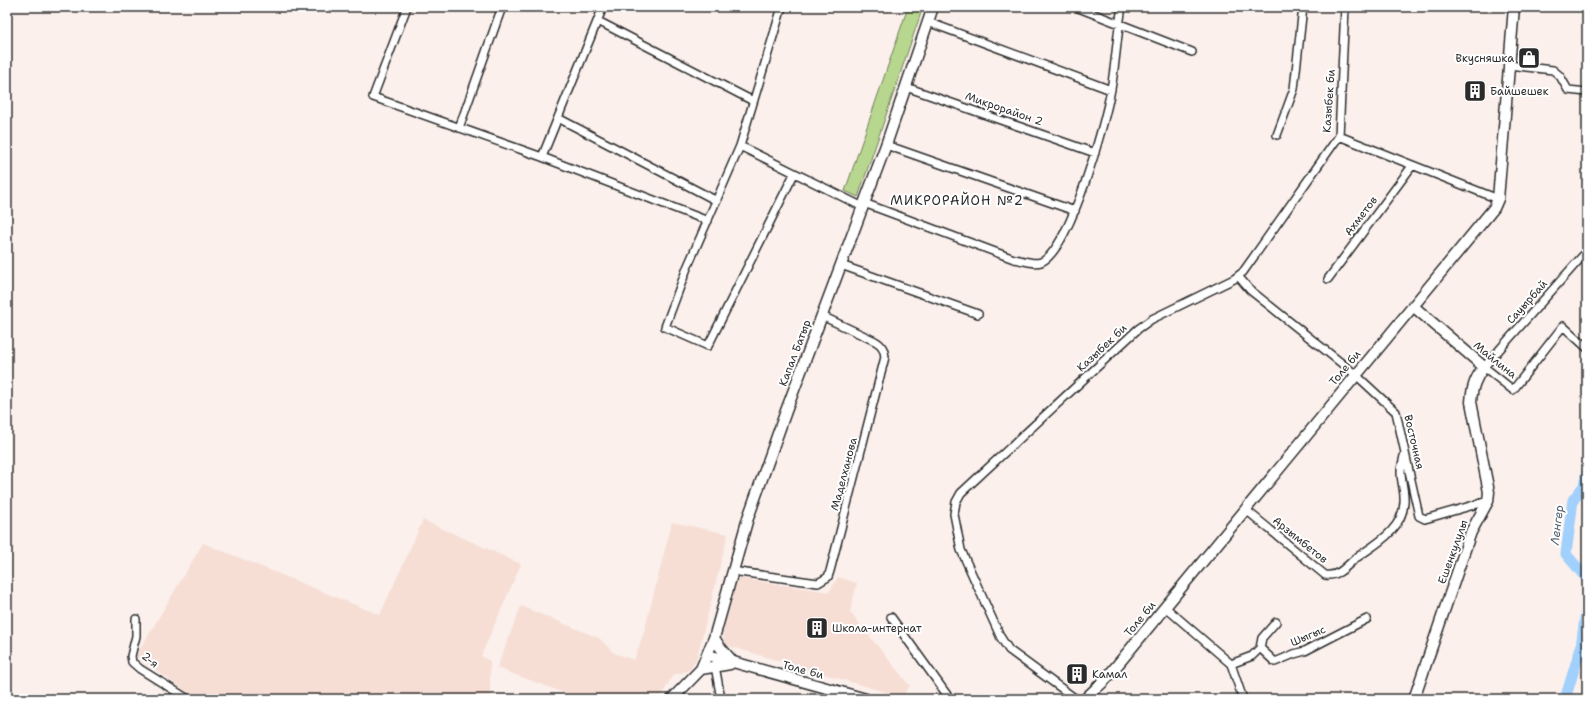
<svg xmlns="http://www.w3.org/2000/svg" width="1594" height="706" font-family="'Shantell Sans',sans-serif">
	<rect width="100%" height="100%" fill="#fbf0ec"/>
	<filter id="ink" filterUnits="userSpaceOnUse"><feTurbulence type="fractalNoise" baseFrequency=".025" numOctaves="2"/><feDisplacementMap in="SourceGraphic" scale="8" xChannelSelector="R" yChannelSelector="G"/><feConvolveMatrix kernelMatrix="1 2 1 2 8 2 1 2 1" color-interpolation-filters="sRGB"/></filter>
	<g filter="url(#ink)">
		<path fill="#f6ded5" d="M423 520 521 564 481 656 490 661V696L497 699H197L136 656 203 543 380 615Z
			M672 522 728 534 697 657 690 670 673 675 661 697 658 699H580L497 668 521 606 599 638 614 653 634 660 644 632Z
			M838 577 857 583 850 612 910 686 902 697 725 645 723 631 738 578 829 592Z"/>
		<path fill="#b7d68e" stroke="#71805c" d="M908 7H923L858 197 845 191Z"/>
		<g fill="none" stroke-linecap="round" stroke-linejoin="round">
			<path stroke="#a1d0fd" stroke-width="11" d="M1587 471 1584 486 1573 500 1566 554 1587 579
				M1565 699 1581 647 1587 605"/>
			<g stroke="#2b2b2b" stroke-width="10">
				<path id="street" d="M407 7 373 97 542 157 708 221
					M782 7 740 146 687 268 665 327 708 346 794 174
					M1076 7 1192 52
					M598 21 753 101
					M928 22 1111 90
					M1508 65 1553 70 1560 76 1568 90 1587 92
					M906 87 1095 153
					M558 118 717 201
					M459 128 502 7
					M1277 135 1294 89 1303 7
					M1339 136 1498 199
					M886 145 1075 211
					M740 146 863 207
					M542 157 603 7
					M864 203 1014 259C1023 260 1033 265 1041 262 1070 251 1106 120 1111 89 1116 62 1117 34 1122 7
					M1587 251 1484 367 1513 390 1563 326 1587 348
					M841 265 978 314
					M1238 276 1250 290 1355 374 1396 412 1419 516 1425 519 1488 501
					M1328 279 1412 166
					M1245 509 1325 575C1339 577 1346 566 1356 558 1376 544 1403 530 1404 502 1405 492 1401 482 1401 472 1401 467 1403 461 1404 456
					M732 571 818 583 828 577 830 571 885 357C884 349 882 345 875 341L822 316
					M1165 607 1231 664 1243 699
					M891 617 950 699
					M136 619V636L131 656 132 662 140 669 188 699
					M1260 648 1275 662 1294 654 1305 651 1367 619
					M1231 664 1252 656 1260 648 1262 638 1276 622
					M715 666 721 699
					M1076 699 1009 650 1001 638 961 550 954 514 956 502 961 493 1138 329 1152 319 1234 279 1243 272 1339 136 1345 7"/>
			</g>
			<g stroke="#2b2b2b" stroke-width="13">
				<path id="secondary" d="M1413 306 1484 367C1475 378 1472 388 1471 402L1489 492 1488 501 1471 532 1414 699
					M714 638 720 647 733 662
					M708 655 866 699
					M701 669 730 664
					M672 699 701 669 714 638 748 518 786 411 886 145 933 7
					M1085 699 1105 680 1494 208 1498 199 1514 7"/>
			</g>
			<use href="#street" stroke="#fff" stroke-width="7"/>
			<use href="#secondary" stroke="#fff" stroke-width="10"/>
		</g>
	</g>
	<defs>
		<g id="shop-square" transform="scale(1.15)"><rect x="-9" y="-9" width="18" height="18" rx="4" fill="#2b2b2b" stroke="#fff"/><path d="M-5-2.5h2.3a2.7 3.5 0 0 1 5.4 0H5L5.5 6h-11ZM-1.5-2.5h3a1.5 2.3 0 0 0-3 0Z" fill="#fff"/></g>
		<g id="building-square" transform="scale(1.15)"><rect x="-9" y="-9" width="18" height="18" rx="4" fill="#2b2b2b" stroke="#fff"/><path d="M-4-6H4V6H1V3H-1V6H-4ZM-2.5-4.3h1.7v1.8h-1.7ZM.8-4.3h1.7v1.8H.8ZM-2.5-1h1.7V.8h-1.7ZM.8-1h1.7V.8H.8Z" fill="#fff"/></g>
	</defs>
	<g fill-rule="evenodd">
		<use href="#shop-square" x="1529" y="58"/>
		<use href="#building-square" x="1475" y="91"/>
		<use href="#building-square" x="817" y="628"/>
		<use href="#building-square" x="1077" y="674"/>
	</g>
	<g text-anchor="middle" dominant-baseline="central" stroke-width="4" stroke-linejoin="round" paint-order="stroke">
		<g font-size="11" fill="#2b2b2b" stroke="#fff" text-anchor="start">
			<text x="1514" y="58" text-anchor="end">Вкусняшка</text>
			<text x="1490" y="91">Байшешек</text>
			<text x="832" y="628">Школа-интернат</text>
			<text x="1092" y="674">Камал</text>
		</g>
		<g font-size="11" fill="#2b2b2b" stroke="#fff">
			<text transform="translate(1329 101) rotate(-86)">Казыбек би</text>
			<text transform="translate(1004 109) rotate(19)">Микрорайон 2</text>
			<text transform="translate(1361 216) rotate(-53)">Ахметов</text>
			<text transform="translate(1527 302) rotate(-48)">Сауырбай</text>
			<text transform="translate(1102 348) rotate(-43)">Казыбек би</text>
			<text transform="translate(795 353) rotate(-69)">Капал Батыр</text>
			<text transform="translate(1495 360) rotate(39)">Майлина</text>
			<text transform="translate(1345 368) rotate(-50)">Толе би</text>
			<text transform="translate(1414 442) rotate(77)">Восточная</text>
			<text transform="translate(844 474) rotate(-75)">Маделханова</text>
			<text transform="translate(1300 540) rotate(39)">Арзымбетов</text>
			<text transform="translate(1453 552) rotate(-70)">Ешенкулулы</text>
			<text transform="translate(1140 619) rotate(-50)">Толе би</text>
			<text transform="translate(1308 636) rotate(-23)">Шыгыс</text>
			<text transform="translate(150 660) rotate(39)">2-я</text>
			<text transform="translate(803 670) rotate(15)">Толе би</text>
		</g>
		<g font-size="12" font-style="italic" fill="#4e5d6a" stroke="#fff">
			<text transform="translate(1557 525) rotate(-83)">Ленгер</text>
		</g>
		<g font-size="13" letter-spacing="1" fill="#2b2b2b" stroke="#fff">
			<text x="957" y="200">МИКРОРАЙОН №2</text>
		</g>
	</g>
	<rect width="1594" height="706" fill="none" stroke="#fff" stroke-width="24"/>
	<rect x="12" y="12" width="1570" height="682" fill="none" stroke="#2b2b2b" stroke-width="1.5" filter="url(#ink)"/>
</svg>
